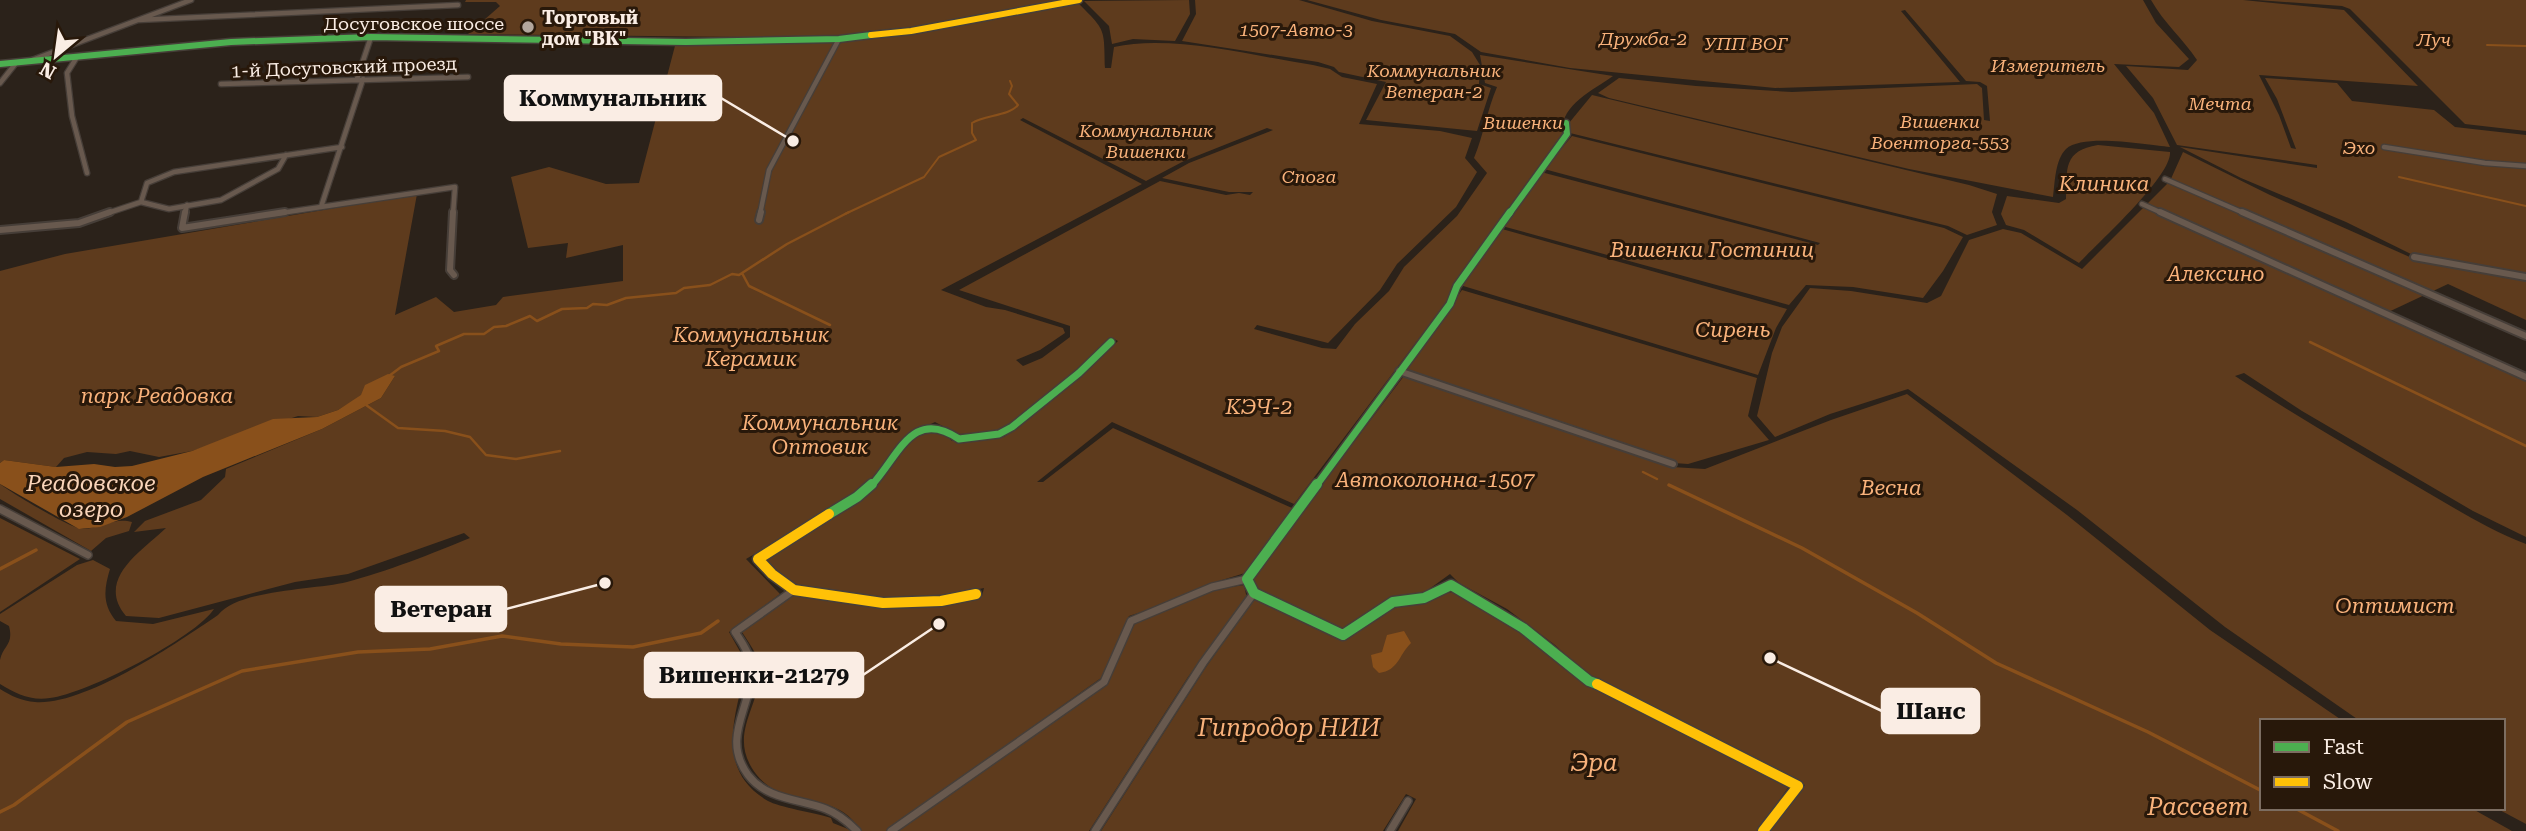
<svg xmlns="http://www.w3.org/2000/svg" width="2526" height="831" font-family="'Roboto Serif',serif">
	<rect width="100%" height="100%" fill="#2b221a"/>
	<path fill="#5e3b1d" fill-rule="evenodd" d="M466 0H1065L894 31 825 38 468 34 500 6 496 2H465Z
		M1189 0 1190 14 1175 41 1133 39 1112 44 1109 26 1084 1Z
		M1195 0H1299L1372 21 1450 36 1472 52 1480 65 1479 84 1491 88 1477 131 1366 120 1386 82 1339 72 1334 67 1318 62 1182 41 1196 14Z
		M1307 0H2143L2156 23 2189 59 2179 67 2114 64 2154 113 2170 147C2148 145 2083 133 2066 149 2055 160 2055 182 2053 197L1909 169 1609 98 1598 93 1619 78 1696 86 1792 92 1977 84 1982 88 1984 120 1990 121 1987 86 1980 82 1966 81 1905 10 1901 11 1960 82 1775 88 1570 68 1481 52 1455 34 1381 20Z
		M2151 0H2243L2344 10 2418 86 2259 75 2279 115 2291 148 2296 149 2277 99 2265 78 2337 83 2352 101 2434 110 2455 127 2526 135V276L2413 255 2346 222 2241 178 2180 147 2317 168V165L2177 145 2153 98 2126 66 2188 70 2197 60C2183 39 2164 23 2151 0Z
		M2257 0H2526V131L2465 124 2350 9 2342 6Z
		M1077 2C1106 31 1104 27 1105 68H1111L1114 47C1172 34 1253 56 1313 65L1330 69 1342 77 1377 84 1359 124 1440 131 1472 138 1465 158 1477 172 1456 207 1397 264 1380 290 1328 343 1257 325 1254 329 1322 348 1336 349 1355 324 1389 291 1404 267 1457 216 1487 173 1474 158C1484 134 1487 110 1497 87L1485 83 1480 55 1613 76C1592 91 1560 105 1562 134L1454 283 1451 296 1294 504 1112 422 1037 482H1043L1113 428 1292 508 1245 573 1209 584 1163 605 1129 616 1101 678 886 831H861C836 788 783 810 756 774 725 733 764 705 759 665 758 654 748 642 742 632L794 594 899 608 982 596 984 588 949 595 890 599 835 592 795 586 764 559 869 493 914 437 929 429 941 430 952 441 1004 437 1084 374 1118 341 1112 338 1072 377 1000 433 958 434 935 422 909 434 862 491 746 559 780 594 729 632 747 664C736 713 713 769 768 801 778 807 816 813 831 818L833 823 853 831H0V689C11 696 22 701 35 702 85 706 177 643 218 615 239 589 315 590 347 582 385 572 434 553 470 538L464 533 348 574 295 582 159 618 126 616C95 579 142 551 166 528L134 532 145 521 201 500 225 477 226 469 322 429 381 398 395 376 338 410 317 417 298 416 192 451 159 457 130 451 116 454 87 452 64 458 56 467 4 460 0 463V271L65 254 417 194 395 315 436 297 454 312 496 305 503 297 623 281V245L566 258 568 243 528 248 511 177 549 167 606 184 639 183 676 42H834L908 34ZM1023 118 1146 181 1184 161 1267 128 1273 130 1189 163 1162 178 1229 192H1253L1250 195 1239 193 1226 195 1160 181 959 290 1070 326V337L1042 358 1023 366 1016 360 1040 350 1065 333 1063 328 1005 310 986 307 941 290 1142 184 1020 120Z
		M1592 95 1969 185 1997 194 1992 212 1997 225 1967 235 1948 226 1570 133 1569 123Z
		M1572 136 1944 228 1963 237 1943 271 1923 298 1853 287 1806 285 1789 305 1502 226 1541 172 1818 245 1820 243 1544 169Z
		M2098 145 2170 152C2172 176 2098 243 2079 263L2024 230 2006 225 2001 214 2007 196 2059 203 2066 199C2067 168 2063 151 2098 145Z
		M2183 152 2270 195 2412 258 2526 281V320L2448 284 2382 315 2526 381V537L2473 511 2302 411 2244 373 2235 376C2293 414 2353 449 2413 484 2450 505 2486 529 2526 544V824L2496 808H2503V721H2360L2225 627 2077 510 1908 389 1830 414 1775 437 1757 416 1772 353 1782 327 1810 288 1851 291 1927 303 1941 296 1969 240 2003 229 2021 233 2082 269 2170 181Z
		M1502 229 1787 309 1776 328 1758 375 1460 285Z
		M1462 290 1757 378 1748 416 1769 440 1688 464 1674 463 1404 371Z
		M1404 376 1672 467 1705 469 1831 420 1907 394 2067 515 2210 630 2343 721H2262V808H2471L2512 831H1769L1805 785 1586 674 1555 645 1507 609 1459 583 1450 574 1421 595 1392 596 1342 632 1256 590 1252 576Z
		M0 484C12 493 71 529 83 529 101 528 115 517 132 522L129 531 106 538 91 551 0 499Z
		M0 518 80 559 0 612Z
		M93 560 110 569C104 589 102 604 116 621L153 624 214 609C195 638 86 694 50 698 31 701 16 694 0 684 0 677 0 667 0 660 3 645 14 645 9 626L0 621V614L77 565Z
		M1244 585 1247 599 1188 677 1089 831H896L1108 684 1133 624 1211 590Z
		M1453 592 1502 615 1578 677 1790 785 1757 831H1398L1416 799 1406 794 1383 831H1101L1204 670 1254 599 1344 639 1400 604 1418 605 1432 596Z"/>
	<path fill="#89501b" d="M388 374 395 376 381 398 322 429 203 477 127 517 100 527 79 529 0 484V463L4 460 56 467 94 464 115 467 132 466 192 451 273 419 317 417 338 410 361 395 365 385Z
		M1404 631 1411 643C1398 656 1399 670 1379 673L1373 667 1371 655 1382 652 1387 635Z"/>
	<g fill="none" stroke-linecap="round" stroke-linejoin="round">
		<path stroke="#89501b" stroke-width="2" d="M2487 45 2526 46
			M2399 177 2526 206
			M845 214 924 177 939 157 976 140 972 133V123C985 115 1009 116 1018 105L1009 94 1012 86 1010 81"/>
		<path stroke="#89501b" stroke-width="2.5" d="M742 273 749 286 830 325
			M2310 342 2526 446
			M389 376 401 367 439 351 436 346 464 334H484L494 327 506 326 530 316 537 321 562 309 587 308 593 304 607 305 626 298 676 293 684 288 710 285 732 274 739 275 787 244 849 212
			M366 405 398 428 445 431 470 437 486 455 516 459 560 451
			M1643 472 1657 479"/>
		<path stroke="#89501b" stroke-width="3.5" d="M1669 485 1802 548 1917 613 1996 663 2148 732 2262 791
			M0 569 36 550
			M2295 808 2338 831
			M0 812 14 805 127 722 242 671 358 652 430 649 502 636 561 644 633 647 701 633 718 621"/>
		<g stroke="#463e38" stroke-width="7">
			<path id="street-far2" d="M138 20 458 5
				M77 57 67 73 72 116 87 173
				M32 60 191 0
				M357 79 371 37
				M0 83 16 63
				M221 84 468 77
				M2384 147 2485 163 2526 166
				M2165 179 2246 214
				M141 202 147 183 174 172 342 147
				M141 202 169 209 221 200 278 169 286 155
				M2142 204 2164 214
				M321 207 363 79
				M105 214 141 202
				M185 214 187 205
				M274 214 455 187 453 214
				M760 214 769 170 839 39"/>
		</g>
		<g stroke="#463e38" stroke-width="10">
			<path id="street-far1" d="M185 212 182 228 285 212
				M453 212 450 270 454 275
				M2160 212 2526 377
				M2242 212 2526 336
				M759 220 761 212
				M0 230 79 223 110 212
				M2414 257 2526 277
				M1399 371 1673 464"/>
		</g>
		<g stroke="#463e38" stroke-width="10">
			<path id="street" d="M0 509 88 555
				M794 590 735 632C741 641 748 650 750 661 758 702 718 734 748 775 767 800 800 799 826 809 839 814 848 822 857 831
				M891 831 1104 682 1131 621 1212 587 1247 579
				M1095 831 1203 663 1254 593
				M1390 831 1408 801"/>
		</g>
		<g stroke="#463e38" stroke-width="9">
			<path id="fast-far2" d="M0 64 231 42 371 37 686 42 839 39 871 35
				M1509 214 1567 134 1566 123"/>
		</g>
		<g stroke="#463e38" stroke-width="10">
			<path id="fast-far1" d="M871 486C899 456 912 407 959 439L999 434 1012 427 1079 373 1111 342
				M1316 486 1450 304 1457 286 1510 212"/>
		</g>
		<g stroke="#463e38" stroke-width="13">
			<path id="fast" d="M1317 484 1247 579 1254 593 1343 635 1393 602 1424 598 1451 585 1523 628 1589 681 1597 684
				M829 514 857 497 872 484"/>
		</g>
		<g stroke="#463e38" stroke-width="9">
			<path id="slow-far1" d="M871 35 911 31 1079 0"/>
		</g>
		<g stroke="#463e38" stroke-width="13">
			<path id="slow" d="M829 514 758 559 772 574 794 590 883 603 941 601 976 594
				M1597 684 1798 786 1763 831"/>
		</g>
		<use href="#street-far2" stroke="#68594e" stroke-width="4.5"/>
		<use href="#street-far1" stroke="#68594e" stroke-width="6"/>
		<use href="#street" stroke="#68594e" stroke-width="7"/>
		<use href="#fast-far2" stroke="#4caf50" stroke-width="6"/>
		<use href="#fast-far1" stroke="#4caf50" stroke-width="7"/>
		<use href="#fast" stroke="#4caf50" stroke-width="10"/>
		<use href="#slow-far1" stroke="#ffc107" stroke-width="6"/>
		<use href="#slow" stroke="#ffc107" stroke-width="10"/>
	</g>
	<circle fill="#b2a69d" stroke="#28180a" stroke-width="2.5" cx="528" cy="27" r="7"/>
	<g text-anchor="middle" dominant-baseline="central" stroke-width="6" stroke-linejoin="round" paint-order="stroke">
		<g font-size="18" font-weight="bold" fill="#faede4" stroke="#28180a" text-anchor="start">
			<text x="542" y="17">Торговый<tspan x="542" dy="21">дом "ВК"</tspan></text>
		</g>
		<g font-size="18" fill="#faede4" stroke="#28180a">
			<text x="414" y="23">Досуговское шоссе</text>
			<text transform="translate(344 67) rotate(-2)">1-й Досуговский проезд</text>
		</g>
		<g font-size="18" font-style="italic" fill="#f9b27b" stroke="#28180a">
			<text x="1296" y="29">1507-Авто-3</text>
			<text x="1643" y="38">Дружба-2</text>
			<text x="2434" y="39">Луч</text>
			<text x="1746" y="43">УПП ВОГ</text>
			<text x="2048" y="65">Измеритель</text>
			<text x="1434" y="70">Коммунальник<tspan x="1434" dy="21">Ветеран-2</tspan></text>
			<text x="2220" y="103">Мечта</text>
			<text x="1940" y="121">Вишенки<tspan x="1940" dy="21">Военторга-553</tspan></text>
			<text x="1523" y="122">Вишенки</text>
			<text x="1146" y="130">Коммунальник<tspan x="1146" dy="21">Вишенки</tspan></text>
			<text x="2359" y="147">Эхо</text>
			<text x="1309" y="176">Спога</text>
		</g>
		<g font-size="21" font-style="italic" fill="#f9b27b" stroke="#28180a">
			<text x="2104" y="184">Клиника</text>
			<text x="1712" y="250">Вишенки Гостиниц</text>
			<text x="2216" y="274">Алексино</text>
			<text x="1733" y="330">Сирень</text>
			<text x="751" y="335">Коммунальник<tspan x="751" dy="24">Керамик</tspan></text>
			<text x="157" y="396">парк Реадовка</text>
			<text x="1259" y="407">КЭЧ-2</text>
			<text x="820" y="423">Коммунальник<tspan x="820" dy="24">Оптовик</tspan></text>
			<text x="1435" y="480">Автоколонна-1507</text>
			<text x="1891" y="488">Весна</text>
			<text x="2395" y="606">Оптимист</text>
		</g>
		<g font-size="23" font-style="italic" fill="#f9d4b9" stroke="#28180a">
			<text x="91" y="483">Реадовское<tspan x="91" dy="26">озеро</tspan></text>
		</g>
		<g font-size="24" font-style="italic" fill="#f9b27b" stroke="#28180a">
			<text x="1289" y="728">Гипродор НИИ</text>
			<text x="1594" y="763">Эра</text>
			<text x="2198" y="807">Рассвет</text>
		</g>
	</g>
	<path fill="none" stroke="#faede4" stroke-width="2.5" d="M793 141L721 98M605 583L506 609M939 624L863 675M1770 658L1882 711"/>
	<g fill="#faede4" stroke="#28180a" stroke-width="2.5">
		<circle cx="793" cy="141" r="7"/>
		<circle cx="605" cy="583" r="7"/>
		<circle cx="939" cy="624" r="7"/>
		<circle cx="1770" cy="658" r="7"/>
	</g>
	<g fill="#faede4" stroke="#faede4" stroke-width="2.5">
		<rect x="505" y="76" width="216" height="44" rx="7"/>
		<rect x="376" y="587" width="130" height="44" rx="7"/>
		<rect x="645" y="653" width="218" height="44" rx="7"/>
		<rect x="1882" y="689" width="97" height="44" rx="7"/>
	</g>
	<g font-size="23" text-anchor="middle" font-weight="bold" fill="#111">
		<text x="613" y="106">Коммунальник</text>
		<text x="441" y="617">Ветеран</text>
		<text x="754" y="683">Вишенки-21279</text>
		<text x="1931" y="719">Шанс</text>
	</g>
	<rect x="2260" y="719" width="245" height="91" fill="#28180a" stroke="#7c6d61" stroke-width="2"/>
	<rect x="2274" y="742" width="35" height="10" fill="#4caf50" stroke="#7c6d61" stroke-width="2"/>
	<text x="2323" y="754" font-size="21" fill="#faede4">Fast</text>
	<rect x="2274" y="777" width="35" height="10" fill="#ffc107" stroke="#7c6d61" stroke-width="2"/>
	<text x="2323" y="789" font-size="21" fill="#faede4">Slow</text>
	<g transform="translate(56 56) rotate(209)" stroke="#28180a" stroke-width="5" paint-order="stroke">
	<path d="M0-5L12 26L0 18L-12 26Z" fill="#faede4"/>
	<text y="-10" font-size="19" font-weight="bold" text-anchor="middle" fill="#faede4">N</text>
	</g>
</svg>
